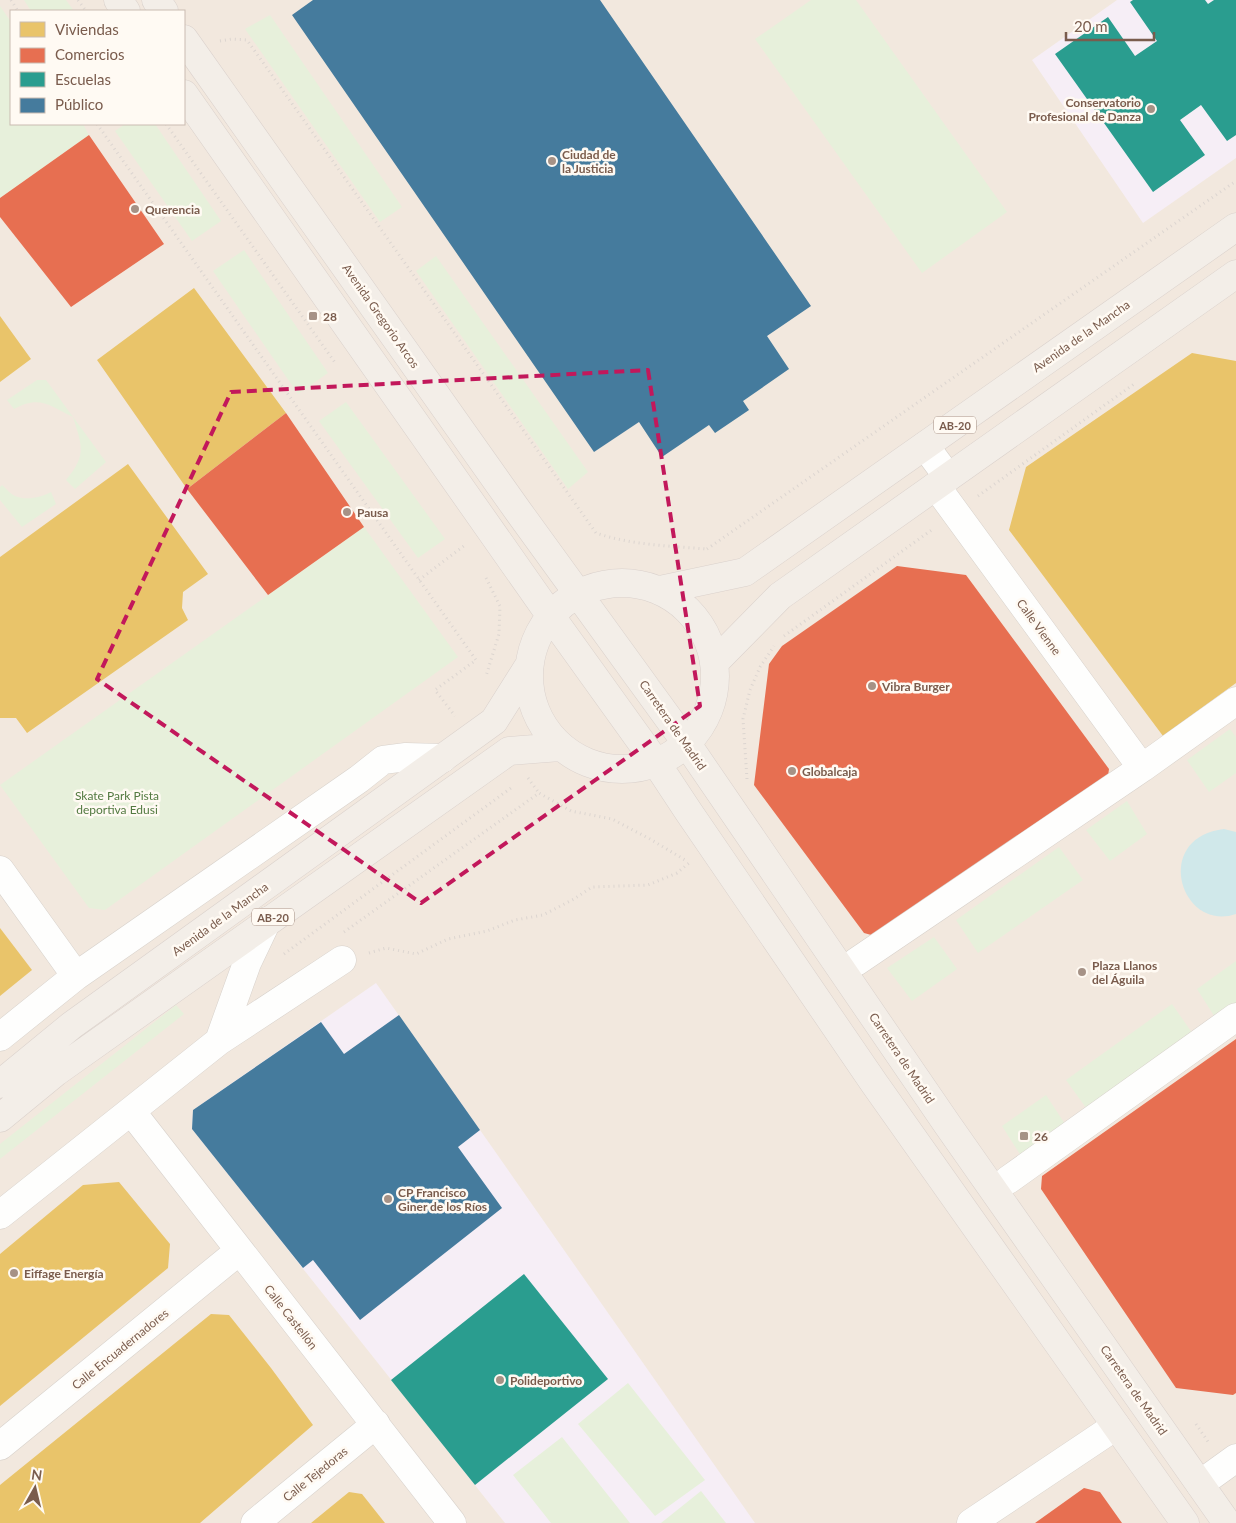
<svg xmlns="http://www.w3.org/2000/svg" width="1236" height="1523" font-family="Lato,sans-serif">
	<rect width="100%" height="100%" fill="#f9f5f0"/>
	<path fill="#f2e8de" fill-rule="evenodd" d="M0 0H1236V1523H0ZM11 11H184V124H11Z"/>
	<path fill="#f6eef6" d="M1117 0H1236V158L1143 223 1032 60Z
		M376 983 480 1130 755 1523H505L192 1129 193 1110Z"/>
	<path fill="#e7f0db" d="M24 0H66L74 11H31Z
		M811 0H856L1007 212 922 273 755 39Z
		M0 6 11 22V124H83L89 135 0 198Z
		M270 15 402 207 380 222 245 29Z
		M125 124H155L221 221 192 241 115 131Z
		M244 250 328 373 298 394 213 271Z
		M436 256 588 472 568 489 416 271Z
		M37 380H46L106 462 75 489 66 480C87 455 82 446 73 417 49 405 39 395 14 409L7 400Z
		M346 402 445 539 418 558 319 421Z
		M2 485C6 488 10 494 15 496 26 501 42 497 51 492L56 504 22 527 0 500V487Z
		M364 527 458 657 105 910 89 908 0 785Z
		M1230 729 1236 737V773L1209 792 1187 760Z
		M1127 801 1147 834 1110 861 1086 830Z
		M1059 847 1083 880 978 953 956 920Z
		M934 937 957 969 912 1001 887 968Z
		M1236 961V1009L1218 1022 1197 989Z
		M1172 1004 1195 1037 1089 1112 1066 1080Z
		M176 1005 184 1014 0 1159V1144Z
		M1046 1095 1067 1127 1023 1159 1002 1126Z
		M628 1383 705 1480 655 1516 578 1424Z
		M562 1437 630 1523H551L513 1475Z
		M701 1491 726 1523H661Z"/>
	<path fill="#d0e8ea" d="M1224 829 1236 832V914C1181 933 1151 838 1224 829Z"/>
	<path fill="#e9c46a" d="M194 288 286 413 187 489 97 360Z
		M0 316 31 359 0 382Z
		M1192 353 1236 361V683L1163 736 1009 530 1026 467Z
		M128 464 208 574 183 592 182 608 188 620 27 733 16 718H0V557Z
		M0 928 32 970 0 996Z
		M119 1182 170 1244 168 1268 0 1406V1254L83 1185Z
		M211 1314 229 1315 271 1368 313 1425 200 1523H0V1485Z
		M349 1492 362 1494 385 1523H311Z"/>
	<path fill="#e76f51" d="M89 135 164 244 71 307 0 217V198Z
		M286 413 364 527 268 595 187 489Z
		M897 566 966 575 1109 769 1107 783 875 936 864 933 754 785 769 664 782 646Z
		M1236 1039V1393L1233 1395 1176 1388 1041 1189 1042 1176Z
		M1084 1488 1100 1492 1122 1523H1035Z"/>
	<path fill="#2a9d8f" d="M1133 0H1205L1208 4 1214 0H1236V135L1227 141 1201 105 1180 120 1205 155 1153 192 1055 54 1108 17 1135 56 1157 41 1130 2Z
		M524 1274 608 1379 475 1485 391 1380Z"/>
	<path fill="#457b9d" d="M313 0H600L811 306 767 336 789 369 743 401 749 410 715 433 709 425 662 457 639 422 594 452 292 15Z
		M399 1015 480 1130 458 1147 502 1208 360 1320 313 1260 303 1268 192 1129 193 1110 321 1022 344 1054Z"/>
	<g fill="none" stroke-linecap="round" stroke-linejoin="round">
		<g stroke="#d7d1cb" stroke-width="29">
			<path id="minor" d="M925 446 948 477
				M936 486 1142 768
				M0 870 76 976
				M856 962 1142 768 1236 701
				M0 1037 76 976 359 779 383 760 406 757 443 758
				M219 1041 342 960
				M131 1111 452 1523
				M1008 1180 1236 1017
				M0 1215 219 1041 247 963 267 921
				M0 1446 239 1251
				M1200 1484 1236 1458
				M255 1523 376 1424
				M971 1523 1116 1426"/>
		</g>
		<g stroke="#dad1cc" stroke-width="29">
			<path id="major" d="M118 0 126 11
				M156 0 164 11
				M184 39 518 511 687 744 947 1124 1227 1523
				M184 94 550 615 657 764 688 811 874 1083 1185 1523
				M529 676a93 93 0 1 1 186 0a93 93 0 1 1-186 0Z
				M660 590 745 572 1236 227
				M715 662 780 596 1236 274
				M0 1084 72 1025 494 721 528 667
				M0 1118 56 1072 509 751 560 747"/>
		</g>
		<path stroke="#dcd5d0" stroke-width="3" stroke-dasharray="1 4" stroke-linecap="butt" d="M11 0 18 11
			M78 0 86 11
			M220 41 232 39 247 40 596 533C631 545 670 546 706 549
			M97 124 476 660 435 690 455 716
			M166 124 336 364
			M978 496 1134 384
			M707 549 1236 181
			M486 578 500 606 499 634 486 676
			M419 580 465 545
			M784 636 933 529
			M528 778 539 793
			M747 779 743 719 750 690 760 667 774 646
			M344 932 539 793 571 811 612 819 650 839 685 860
			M369 953 386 948 416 954 448 939 487 931 515 920 543 915 574 899 592 887 648 885 677 873 689 863
			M284 954 511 788 509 786
			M1196 1424 1209 1443"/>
		<use href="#minor" stroke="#fefefd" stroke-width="28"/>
		<use href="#major" stroke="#f3eee8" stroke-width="28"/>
	</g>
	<path fill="none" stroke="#c2185b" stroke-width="4" stroke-dasharray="10 6" stroke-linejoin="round" d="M648 370 700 706 421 903 97 679 231 392Z"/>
	<g fill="#a69286" stroke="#fffaf3" stroke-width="2">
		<circle cx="1151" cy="109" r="5"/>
		<circle cx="552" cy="161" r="5"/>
		<circle cx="135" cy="209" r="5"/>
		<rect x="308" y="311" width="10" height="10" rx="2.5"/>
		<circle cx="347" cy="512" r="5"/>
		<circle cx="872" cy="686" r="5"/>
		<circle cx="792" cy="771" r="5"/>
		<circle cx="1082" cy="972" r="5"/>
		<rect x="1019" y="1131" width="10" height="10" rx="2.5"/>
		<circle cx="388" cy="1199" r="5"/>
		<circle cx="14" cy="1273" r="5"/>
		<circle cx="500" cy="1380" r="5"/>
	</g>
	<g text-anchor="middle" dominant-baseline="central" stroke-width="5" stroke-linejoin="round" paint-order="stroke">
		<g fill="#fffaf3" stroke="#a28b7f" stroke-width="1">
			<rect x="934" y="416.5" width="42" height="17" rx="4"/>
			<rect x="252" y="908.5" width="42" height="17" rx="4"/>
		</g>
		<g font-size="11" font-weight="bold" fill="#7a5c4d">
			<text x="955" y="425">AB-20</text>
			<text x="273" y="917">AB-20</text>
		</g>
		<g font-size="12" font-weight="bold" fill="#7a5c4d" stroke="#fffaf3" text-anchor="start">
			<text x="1141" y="102" text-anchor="end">Conservatorio<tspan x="1141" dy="14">Profesional de Danza</tspan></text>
			<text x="562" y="154">Ciudad de<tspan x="562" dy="14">la Justicia</tspan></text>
			<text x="145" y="209">Querencia</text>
			<text x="323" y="316">28</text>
			<text x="357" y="512">Pausa</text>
			<text x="882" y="686">Vibra Burger</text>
			<text x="802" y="771">Globalcaja</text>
			<text x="1092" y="965">Plaza Llanos<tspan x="1092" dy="14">del Águila</tspan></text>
			<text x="1034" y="1136">26</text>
			<text x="398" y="1192">CP Francisco<tspan x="398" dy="14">Giner de los Ríos</tspan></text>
			<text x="24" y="1273">Eiffage Energía</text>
			<text x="510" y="1380">Polideportivo</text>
		</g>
		<g font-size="12" fill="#7a5c4d" stroke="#fffaf3">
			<text transform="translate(381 316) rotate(55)">Avenida Gregorio Arcos</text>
			<text transform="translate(1081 336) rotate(-35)">Avenida de la Mancha</text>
			<text transform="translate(1039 627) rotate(54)">Calle Vienne</text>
			<text transform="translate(673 725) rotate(55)">Carretera de Madrid</text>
			<text transform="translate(220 919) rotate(-36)">Avenida de la Mancha</text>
			<text transform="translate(902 1058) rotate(56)">Carretera de Madrid</text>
			<text transform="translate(291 1317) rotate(52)">Calle Castellón</text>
			<text transform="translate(120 1349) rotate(-39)">Calle Encuadernadores</text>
			<text transform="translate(1134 1390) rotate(55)">Carretera de Madrid</text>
			<text transform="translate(315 1474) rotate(-39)">Calle Tejedoras</text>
		</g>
		<g font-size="12" fill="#537a41" stroke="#fffaf3">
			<text x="117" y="795">Skate Park Pista<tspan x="117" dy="14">deportiva Edusi</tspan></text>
		</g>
	</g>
	<rect x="10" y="10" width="175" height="115" fill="#fffaf3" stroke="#cabbb1"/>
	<rect x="20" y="22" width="25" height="15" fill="#e9c46a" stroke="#cabbb1"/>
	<text x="55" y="35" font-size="15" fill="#7a5c4d">Viviendas</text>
	<rect x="20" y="48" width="25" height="15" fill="#e76f51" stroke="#cabbb1"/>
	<text x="55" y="60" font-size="15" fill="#7a5c4d">Comercios</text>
	<rect x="20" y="72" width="25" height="15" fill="#2a9d8f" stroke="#cabbb1"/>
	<text x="55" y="85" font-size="15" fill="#7a5c4d">Escuelas</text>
	<rect x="20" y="98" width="25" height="15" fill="#457b9d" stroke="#cabbb1"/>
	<text x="55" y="110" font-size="15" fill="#7a5c4d">Público</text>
	<g transform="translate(35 1488) rotate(8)" stroke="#fffaf3" stroke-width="4" paint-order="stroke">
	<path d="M0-4L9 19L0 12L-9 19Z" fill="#7a5c4d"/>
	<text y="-8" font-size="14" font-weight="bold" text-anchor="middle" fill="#7a5c4d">N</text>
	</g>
	<path d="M1066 32v8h88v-8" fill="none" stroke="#7a5c4d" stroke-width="2.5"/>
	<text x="1074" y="32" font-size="15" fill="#7a5c4d" stroke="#fffaf3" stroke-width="4" paint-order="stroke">20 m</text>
</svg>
